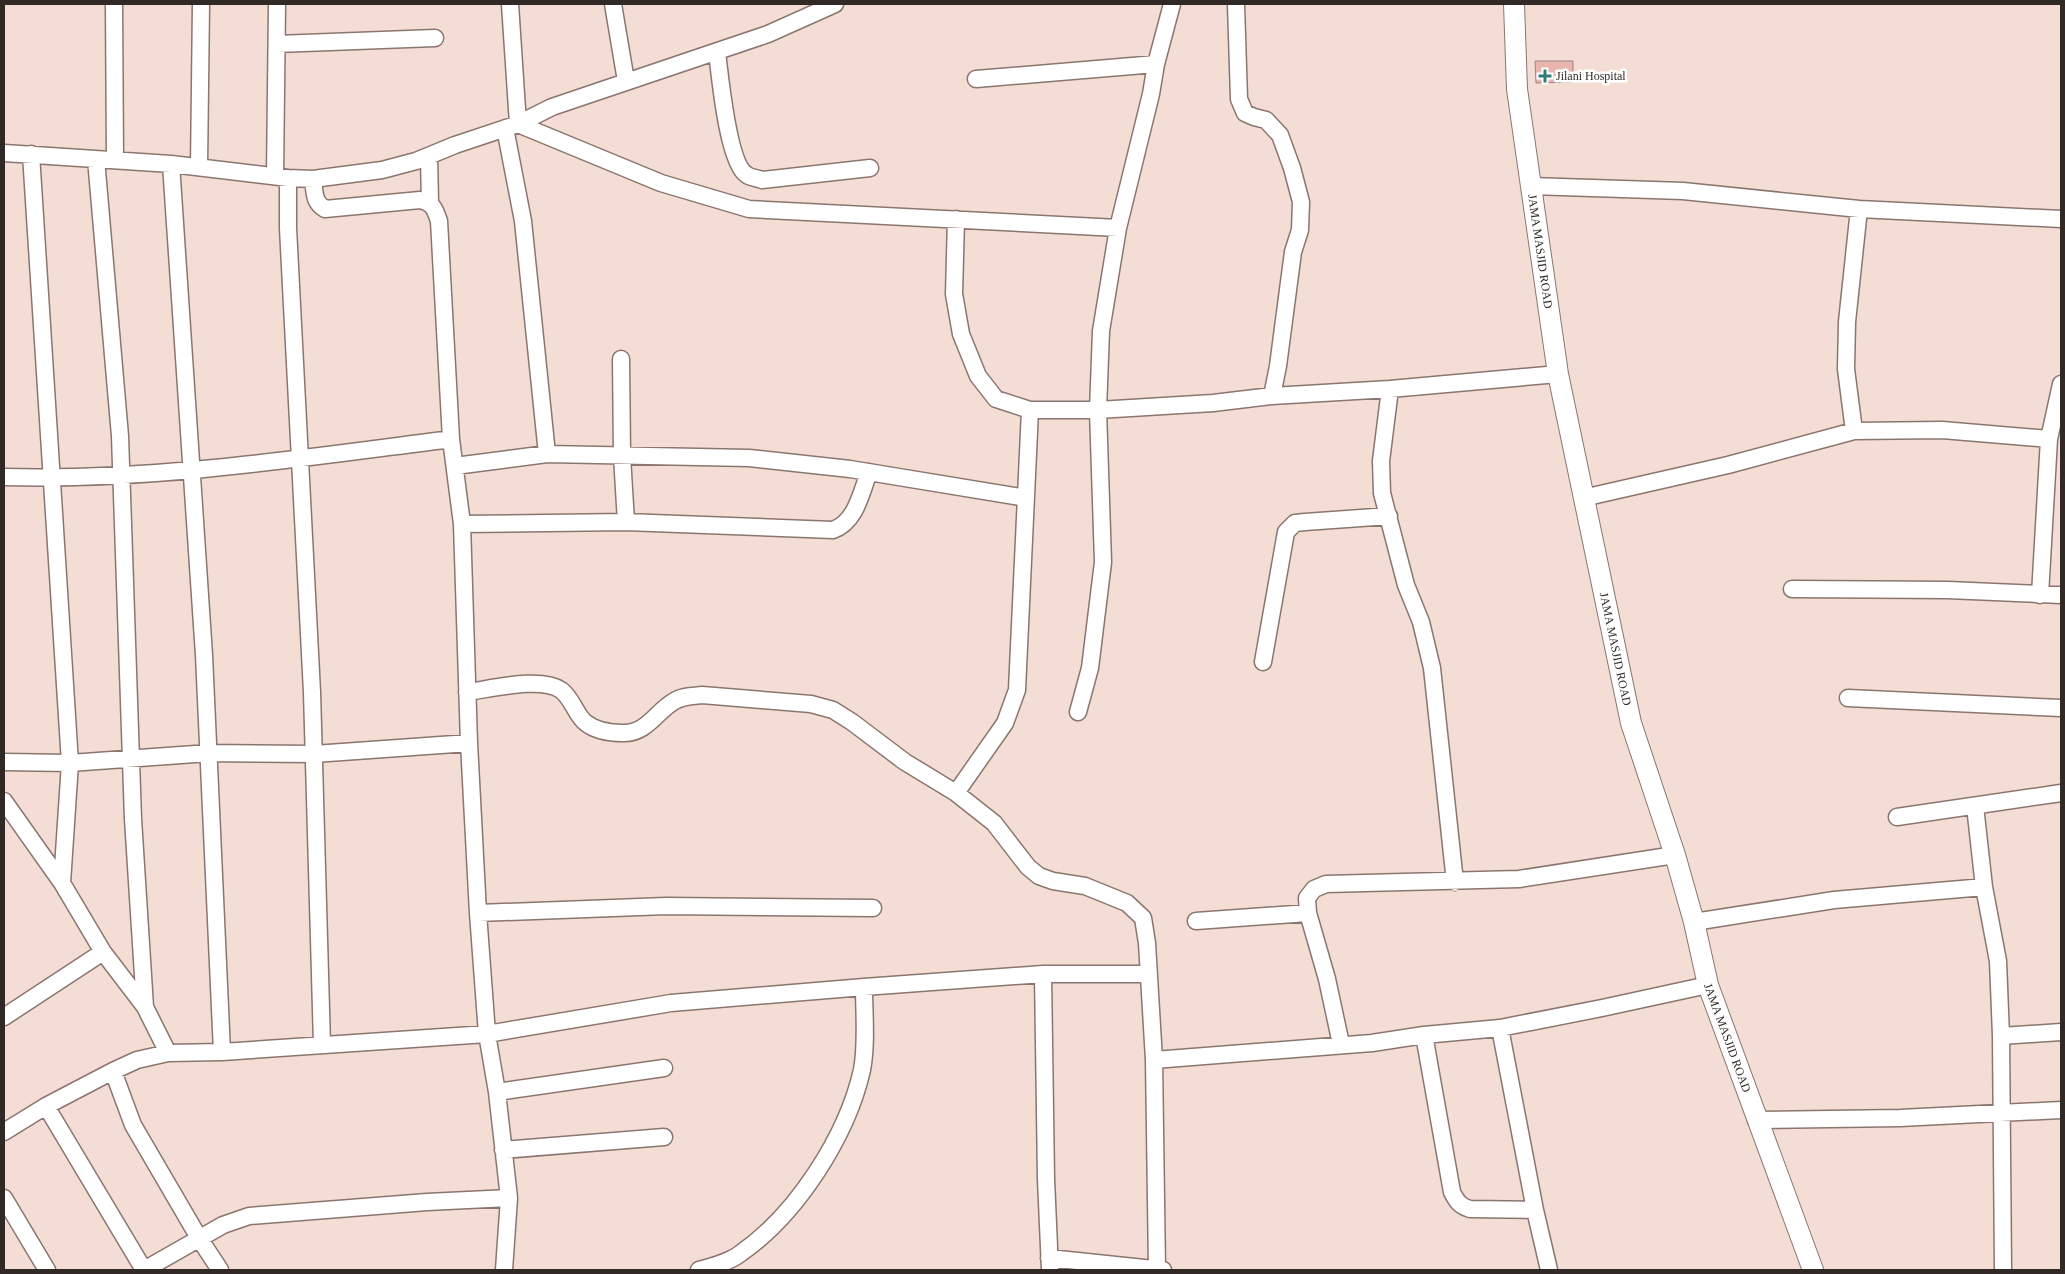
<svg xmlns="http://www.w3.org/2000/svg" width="2065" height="1274" font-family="Georgia,serif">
	<rect width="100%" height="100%" fill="#f4ddd5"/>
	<path fill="#eab4af" stroke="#9c8583" d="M1535 61H1573V82L1536 83Z"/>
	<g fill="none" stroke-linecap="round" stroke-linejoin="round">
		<g stroke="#8a766e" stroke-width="19">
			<path id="minor" d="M114 4 115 160
				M510 4 518 124 661 183 749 209 1118 228
				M613 4 626 81
				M1236 4 1239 99 1245 113 1254 117 1266 120 1280 135 1292 168 1301 202 1300 230 1293 252 1278 366 1272 396
				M277 44 435 38
				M717 52C720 76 728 164 747 175 751 178 758 178 762 180L870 168
				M976 79 1156 64
				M505 128 523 221 547 454
				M4 153 171 164 288 178 313 179 382 170 416 161 455 145 518 124 552 107 768 34 835 4
				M31 154 70 763 62 883
				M429 156 430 203
				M96 159 120 436 133 819 145 1007
				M171 164 204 655 222 1052
				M199 167 201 4
				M275 176 277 4
				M288 178V228L312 692 322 1045
				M313 179C315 192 313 202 325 209L420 200C433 203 435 209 439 221L451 439 462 524 469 743 478 913 487 1034 497 1092 509 1198 504 1270
				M1531 186 1683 191 1859 209 2061 219
				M956 219 954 294 961 334 978 376 996 399 1030 410H1098L1213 403 1272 396 1390 389 1558 374
				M621 359 622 456 626 522
				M1390 389 1381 461 1382 493 1406 585 1421 622 1432 668 1455 882
				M1854 431 1846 369 1847 322 1859 209
				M455 466 547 454 749 458 850 469 1026 498
				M4 477C154 481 302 458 451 439
				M1583 498 1728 465 1854 431 1942 430 2049 439
				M462 524 626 522 833 530C856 522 861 493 869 472
				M1792 589 1948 590 2061 595
				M2040 595 2049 439 2061 384
				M1263 662 1286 532 1295 523 1305 522 1389 516
				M467 692C491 689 541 676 561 690 573 699 576 716 586 723 596 731 611 733 623 733 646 734 656 712 673 702 681 696 693 696 702 695L811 704 833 710 852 722 905 762 956 793 994 823 1028 867 1039 876 1053 881 1085 886 1127 903 1143 918 1147 943 1154 1060 1157 1270
				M1848 698 2061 708
				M1078 712 1090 668 1103 562 1098 410 1101 331 1118 228 1151 94 1156 64 1172 4
				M4 762 70 763 209 753 314 754 469 743
				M956 793 1005 723 1017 690 1030 410
				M4 801 62 883 103 952 145 1007 168 1053 222 1052 487 1034 671 1003 864 987 1043 974H1148
				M1975 806 1984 887 1998 961 2001 1036 2003 1270
				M1897 817 2061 793
				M478 913 666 906 873 908
				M1308 913 1307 898 1314 889 1326 884 1519 879 1675 855
				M1196 921 1308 913 1327 979 1341 1044
				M1694 922 1834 900 1984 887
				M1043 974 1046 1179 1050 1270
				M4 1017 103 952
				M1500 1028 1535 1210 1549 1270
				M1424 1035 1452 1192C1457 1202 1460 1206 1470 1209L1535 1210
				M2001 1036 2061 1032
				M1154 1060 1372 1043 1424 1035 1500 1028 1602 1008 1708 985
				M113 1071 133 1125 199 1238 220 1270
				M497 1092 664 1068
				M46 1106 144 1270
				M1756 1120 1900 1118 2061 1110
				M4 1132 46 1106 113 1071 137 1060 168 1053
				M503 1150 664 1137
				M4 1198 47 1270
				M1049 1258 1163 1270
				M144 1270 223 1225 249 1216 427 1202 509 1198
				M699 1270C713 1266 730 1262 741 1253 797 1214 847 1136 862 1070 867 1043 864 1014 864 987"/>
		</g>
		<g stroke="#8a766e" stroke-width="22">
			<g id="tertiary">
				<path id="s1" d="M1514 4 1517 89 1558 374 1631 723 1675 855 1694 922 1708 985 1813 1270"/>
			</g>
		</g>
		<use href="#minor" stroke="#fff" stroke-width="16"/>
		<use href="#tertiary" stroke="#fff" stroke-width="20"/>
	</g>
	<path fill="#337a74" stroke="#fff" stroke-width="2" d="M1542.5 68.5h5v5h5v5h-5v5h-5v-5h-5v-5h5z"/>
	<g text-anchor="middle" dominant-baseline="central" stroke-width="5" stroke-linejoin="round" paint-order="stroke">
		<g font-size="12" fill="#312926" stroke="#fff" text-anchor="start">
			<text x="1556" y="76">Jilani Hospital</text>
		</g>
		<g font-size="12" fill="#312926" stroke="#fff">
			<text stroke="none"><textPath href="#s1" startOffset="249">JAMA MASJID ROAD</textPath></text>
			<text stroke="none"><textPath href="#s1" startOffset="654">JAMA MASJID ROAD</textPath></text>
			<text stroke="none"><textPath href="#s1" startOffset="1059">JAMA MASJID ROAD</textPath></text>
		</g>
	</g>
	<rect width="2065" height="1274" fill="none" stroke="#312926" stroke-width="10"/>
</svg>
